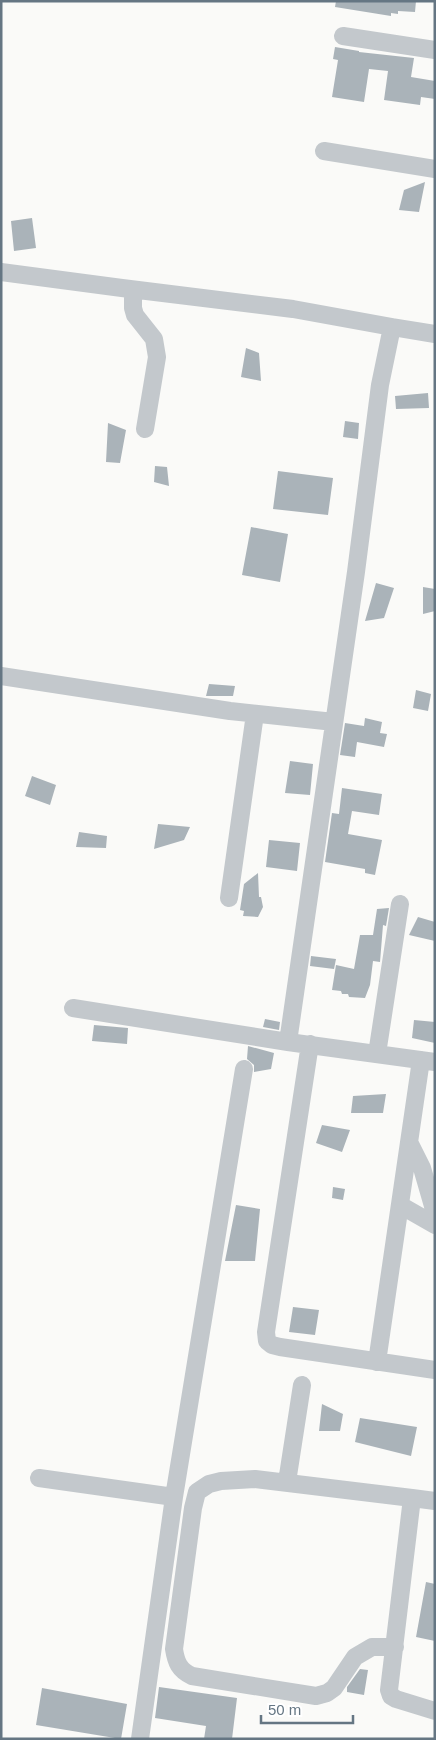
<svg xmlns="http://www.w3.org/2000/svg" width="436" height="1740" font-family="Helvetica,sans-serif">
	<rect width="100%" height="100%" fill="#fafaf8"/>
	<path fill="#aab3b9" d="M336 1H416L415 12 398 11V14L391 13V16L335 7Z
		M335 47 359 51V52L414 58 411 77 435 81V99L421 97 420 105 384 100 388 71 369 69 364 102 332 97 338 60 333 59Z
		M425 182 419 212 399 210 404 190Z
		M32 218 36 248 14 251 11 221Z
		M246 348 259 353 261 381 241 377Z
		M428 393 429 408 396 409 395 396Z
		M345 421 359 423 358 439 343 437Z
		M108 423 126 430 120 463 106 462Z
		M155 466 167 467 169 486 154 482Z
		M278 471 333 478 328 515 273 509Z
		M251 527 288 534 280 582 242 575Z
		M376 583 394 588 384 618 365 621Z
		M423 587 435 589V611L423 614Z
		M209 684 235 686 233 696H206Z
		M416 690 431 694 428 711 413 708Z
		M365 718 382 722 380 733 387 734 384 747 357 742 355 757 340 755 345 723 364 726Z
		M290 761 313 764 310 795 285 793Z
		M32 776 56 785 50 805 25 796Z
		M342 788 382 794 379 815 352 811 348 834 382 840 375 875 365 873V869L325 862 332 813 339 814Z
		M158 824 190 827 184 840 154 849Z
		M79 832 107 836 106 848 76 847Z
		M269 840 300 843 297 871 266 867Z
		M258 873 259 897H261L263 907 258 917 243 916 244 911 240 910 244 884Z
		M389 908 386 926 383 925 380 962 373 961 370 985 365 998 349 997 348 994H342L341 991 332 990 336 965 354 969 360 935H373L377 909Z
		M418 917 435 922V941L409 935Z
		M311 956 336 959 334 969 310 966Z
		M265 1019 280 1022 279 1030 263 1027Z
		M414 1020 435 1022V1043L412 1038Z
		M94 1025 128 1028 127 1044 92 1041Z
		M248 1046 274 1053 271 1069 254 1072V1065L247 1059Z
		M386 1094 383 1113H351L353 1096Z
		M322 1125 350 1130 342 1152 316 1143Z
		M333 1187 345 1189 343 1200 332 1198Z
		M236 1205 260 1209 255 1261H225Z
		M293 1307 319 1310 315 1335 289 1332Z
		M322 1404 343 1414 340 1431H319Z
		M360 1418 417 1427 411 1456 355 1442Z
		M426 1582 435 1584V1641L416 1637Z
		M360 1669 368 1670 364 1695 347 1692V1687Z
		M159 1687 237 1698 232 1739H204L206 1726 155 1718Z
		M42 1688 127 1704 121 1739 36 1725Z"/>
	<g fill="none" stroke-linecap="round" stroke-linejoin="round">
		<path stroke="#c3c8cc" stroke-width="18" d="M343 36 435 50
			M324 151 435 169
			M1 272 122 288 293 309 392 327 435 334
			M133 290V308L135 315 154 339 157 357 145 429
			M1 676 230 711 334 722
			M229 898 255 714
			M73 1008 288 1042 435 1062
			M288 1042 356 572 380 385 392 327
			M310 1044 266 1332 267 1341 272 1345 280 1347 435 1370
			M377 1054 400 904
			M409 1142 422 1168 435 1213
			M400 1205 435 1225
			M377 1362 421 1060
			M39 1478 174 1497
			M287 1482 302 1385
			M412 1498 435 1501
			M395 1647H372L355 1657 334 1688 327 1693 316 1696 192 1676C179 1670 176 1662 174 1649L193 1508 197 1492 209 1484 221 1481 255 1479 412 1498 389 1690 391 1696 396 1699 435 1711
			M140 1739 174 1497 244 1069"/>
	</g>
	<rect width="436" height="1740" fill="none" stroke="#657683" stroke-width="5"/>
	<path d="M261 1715v8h92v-8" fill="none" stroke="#657683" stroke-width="2.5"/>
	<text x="268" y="1715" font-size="15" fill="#657683" stroke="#ffffff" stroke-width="4" paint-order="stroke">50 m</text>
</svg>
